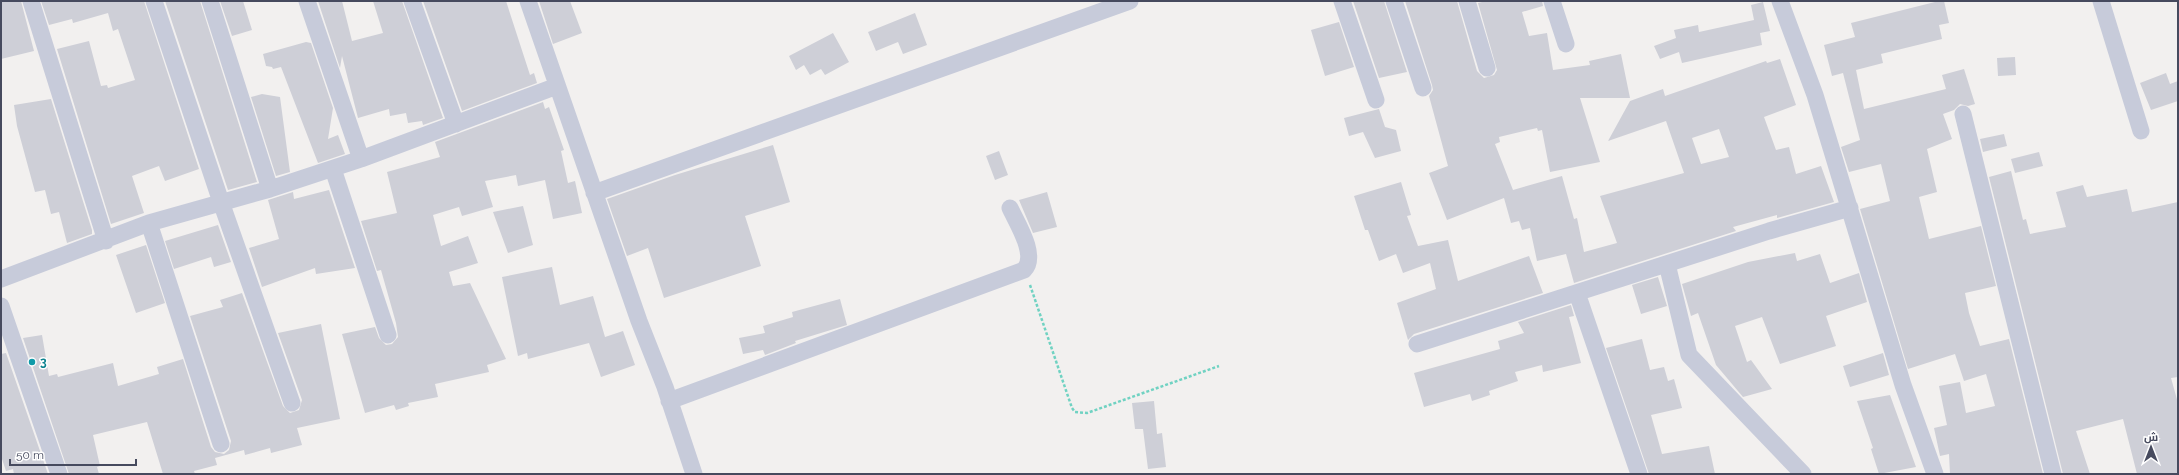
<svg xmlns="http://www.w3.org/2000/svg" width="2179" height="475" font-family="Raleway,Cairo,sans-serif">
	<rect width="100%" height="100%" fill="#f2f0ef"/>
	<path fill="#cecfd7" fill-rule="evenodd" d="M1 1H21L34 51 1 59Z
		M41 1H144L199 169 165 181 159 166 132 176 144 213 111 224 57 49 89 41 101 86 107 85 108 88 135 80 118 29 113 31 108 13 73 23 72 19 49 25Z
		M165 1H200L257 182 228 190Z
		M220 1H243L252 30 232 36Z
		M318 1H342L352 41 383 33 373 1H402L443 118 423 125 422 121 408 123 406 113 390 116 389 109 358 118 342 56 340 68Z
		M423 1H506L530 75 534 73 537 83 462 111Z
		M539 1H570L582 33 553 44Z
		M1353 1H1384L1407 72 1379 78Z
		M1405 1H1457L1477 71 1484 78 1494 75 1497 70 1478 3 1486 1H1542L1543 6 1522 12 1529 36 1547 33 1553 70 1590 65 1589 61 1621 54 1630 98H1580L1600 162 1550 172 1542 130 1538 131 1537 128 1499 137 1500 142 1495 144 1513 190 1562 176 1574 219 1577 218 1584 252 1617 243 1600 196 1684 173 1666 121 1608 141 1630 101 1663 89 1665 96 1766 61 1767 63 1780 59 1796 105 1764 117 1776 150 1789 147 1796 174 1821 166 1834 202 1777 218V215L1733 227 1736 231 1574 283 1566 254 1537 261 1530 228 1522 230 1519 221 1511 223 1504 198 1447 220 1429 173 1448 166 1429 96 1433 90 1432 85ZM1719 129 1729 157 1701 164 1692 138Z
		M1939 1H1944L1949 23 1939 25 1942 39 1881 54 1883 63 1856 70 1864 109 1946 89 1942 75 1964 69 1975 104 1968 106 1960 104 1954 110 1943 114 1952 139 1927 149 1937 192 1919 197 1929 239 1981 226 1996 286 1965 293 1969 313 1980 346 2009 339 2043 474H1950L1949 454 1940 456 1934 428 1947 425 1939 386 1960 382 1966 413 1995 406 1986 374 1964 381 1955 354 1908 369 1860 209 1890 201 1881 164 1849 172 1841 147 1860 140 1843 73 1832 76 1824 45 1855 37 1851 23Z
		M1763 2 1770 31 1760 33 1762 45 1682 63 1679 52 1660 59 1654 46 1676 38 1674 30 1698 25 1699 32 1754 20 1751 5Z
		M915 13 927 45 903 54 898 42 876 51 868 32Z
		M1339 22 1354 67 1325 76 1311 30Z
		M833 33 849 62 825 75 821 69 810 75 804 65 796 70 789 56Z
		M306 42 311 43 333 108 328 139 338 135 345 154 318 163 281 67 273 69 272 67 266 66 263 54Z
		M2015 57 2016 75 1998 76 1997 58Z
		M2166 73 2170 84 2178 81V101L2151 110 2140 83Z
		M262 94 280 97 290 172 276 176 251 97Z
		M51 99 92 230V234L67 243 59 212 51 214 45 190 35 192 17 126 14 105Z
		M543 102 545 109 549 107 564 150 561 151 568 183 575 181 582 213 553 219 545 180 518 186 516 175 485 181 493 207 462 216 459 207 433 215 441 246 468 236 478 263 449 272 453 286 470 283 506 359 487 365 489 372 435 384 438 397 408 403 409 406 396 410 394 405 365 413 342 334 375 327 379 338 386 345 392 344 398 337 396 323 381 270 377 271 361 221 397 213 387 172 440 157 435 142Z
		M1379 109 1385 127 1396 130 1401 151 1375 158 1363 132 1349 136 1344 118Z
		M2004 134 2007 146 1983 152 1980 139Z
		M773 145 790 202 745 216 761 266 664 298 648 248 627 256 607 199 675 175Z
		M999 151 1008 175 995 180 986 156Z
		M2039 152 2043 166 2015 173 2011 159Z
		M2011 171 2023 220 2026 219 2030 234 2066 227 2056 192 2083 185 2087 197 2127 189 2132 212 2178 202V377L2171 378 2178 403V474H2137L2123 419 2076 431 2090 474H2063L1989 177Z
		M1401 182 1411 215 1407 216 1418 246 1448 240 1458 281 1529 256 1543 293 1414 334 1408 340 1397 303 1436 289 1430 263 1403 273 1396 254 1379 261 1368 230H1365L1354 196Z
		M329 190 355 268 316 274 315 268 262 287 249 248 279 239 268 200 293 192 294 199Z
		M1047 192 1057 227 1033 233 1019 200Z
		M523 206 533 245 508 253 493 212Z
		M218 225 231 262 214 267 211 257 174 269 165 241Z
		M146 245 165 303 136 313 116 255Z
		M1795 253 1797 261 1820 254 1830 283 1859 273 1867 302 1826 316 1836 346 1780 364 1762 317 1735 326 1747 362 1751 360 1772 389 1743 397 1716 365 1698 313 1691 316 1682 284 1748 262Z
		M552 267 560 305 593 296 605 337 623 331 635 365 601 377 589 343 528 359 527 353 518 356 502 277Z
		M1658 277 1667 306 1641 314 1632 285Z
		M242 293 283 406 290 413 299 410 302 400 278 333 321 324 340 419 297 428 302 445 271 453 270 448 245 455 244 450 215 458 217 465 194 471 195 474H163L147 422 93 435 100 466 97 467 99 474H69L23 338 42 335 49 376 57 374 58 377 113 363 118 386 159 374 157 367 183 359 211 447 215 452 224 454 229 450 231 441 190 316 223 307 220 300Z
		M840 299 847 325 795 341 796 343 765 355 763 350 743 354 739 338 765 333 763 326 793 317 792 312Z
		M1571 305 1574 316 1569 317 1581 363 1543 372 1542 365 1515 372 1518 381 1489 391 1490 395 1472 401 1470 394 1424 407 1414 373 1500 349 1498 341 1524 333 1518 322Z
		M1642 339 1650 370 1664 367 1668 381 1674 379 1682 408 1651 415 1662 454 1709 446 1715 474H1649L1606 348Z
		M6 353 48 474H14L13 469 6 471 1 456V354Z
		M1883 353 1889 375 1850 387 1843 366Z
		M1890 395 1916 467 1879 474 1871 449 1873 448 1857 401Z
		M1154 401 1157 434 1162 433 1166 467 1148 469 1143 429H1135L1132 403Z"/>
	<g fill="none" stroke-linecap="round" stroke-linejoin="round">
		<path stroke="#70d2c2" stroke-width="2.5" stroke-dasharray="3 2" stroke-linecap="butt" d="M1030 285 1072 408 1075 412 1087 413 1219 366"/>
		<path stroke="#c7cbda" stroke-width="17" d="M31 1 106 241
			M154 1 221 202 292 403
			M210 1 270 189
			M307 1 361 159
			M412 1 456 124
			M528 1 639 321 665 387 694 474
			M1342 1 1376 100
			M1394 1 1423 88
			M1467 1 1487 68
			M1552 1 1566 44
			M1780 1 1815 95 1903 385 1935 474
			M2101 1 2141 131
			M1963 114 2053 474
			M333 169 388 335
			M594 193 1130 1
			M149 223 221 444
			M1667 264 1689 355 1803 474
			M1 279 149 223 270 189 361 159 557 86
			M1577 293 1639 474
			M1 306 59 474
			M1417 344 1769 231 1850 208
			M669 401 1024 270C1038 256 1017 223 1010 208"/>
	</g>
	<circle fill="#0f9aa8" stroke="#fff" stroke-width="1.5" cx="32" cy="362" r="4"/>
	<g text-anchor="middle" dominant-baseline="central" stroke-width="3" stroke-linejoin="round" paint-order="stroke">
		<g font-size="12" font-weight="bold" fill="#0d838f" stroke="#fff" text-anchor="start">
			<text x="40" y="362">3</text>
		</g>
	</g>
	<rect width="2179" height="475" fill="none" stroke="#464a5e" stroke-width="4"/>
	<g transform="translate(2151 447)" stroke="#ffffff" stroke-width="3" paint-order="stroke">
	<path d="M0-3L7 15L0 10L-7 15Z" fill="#464a5e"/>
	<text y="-6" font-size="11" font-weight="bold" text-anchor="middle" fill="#464a5e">ش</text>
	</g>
	<path d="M10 459v6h126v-6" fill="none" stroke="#464a5e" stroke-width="2"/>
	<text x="16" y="459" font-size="12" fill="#464a5e" stroke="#ffffff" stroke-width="3" paint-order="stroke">50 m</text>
</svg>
